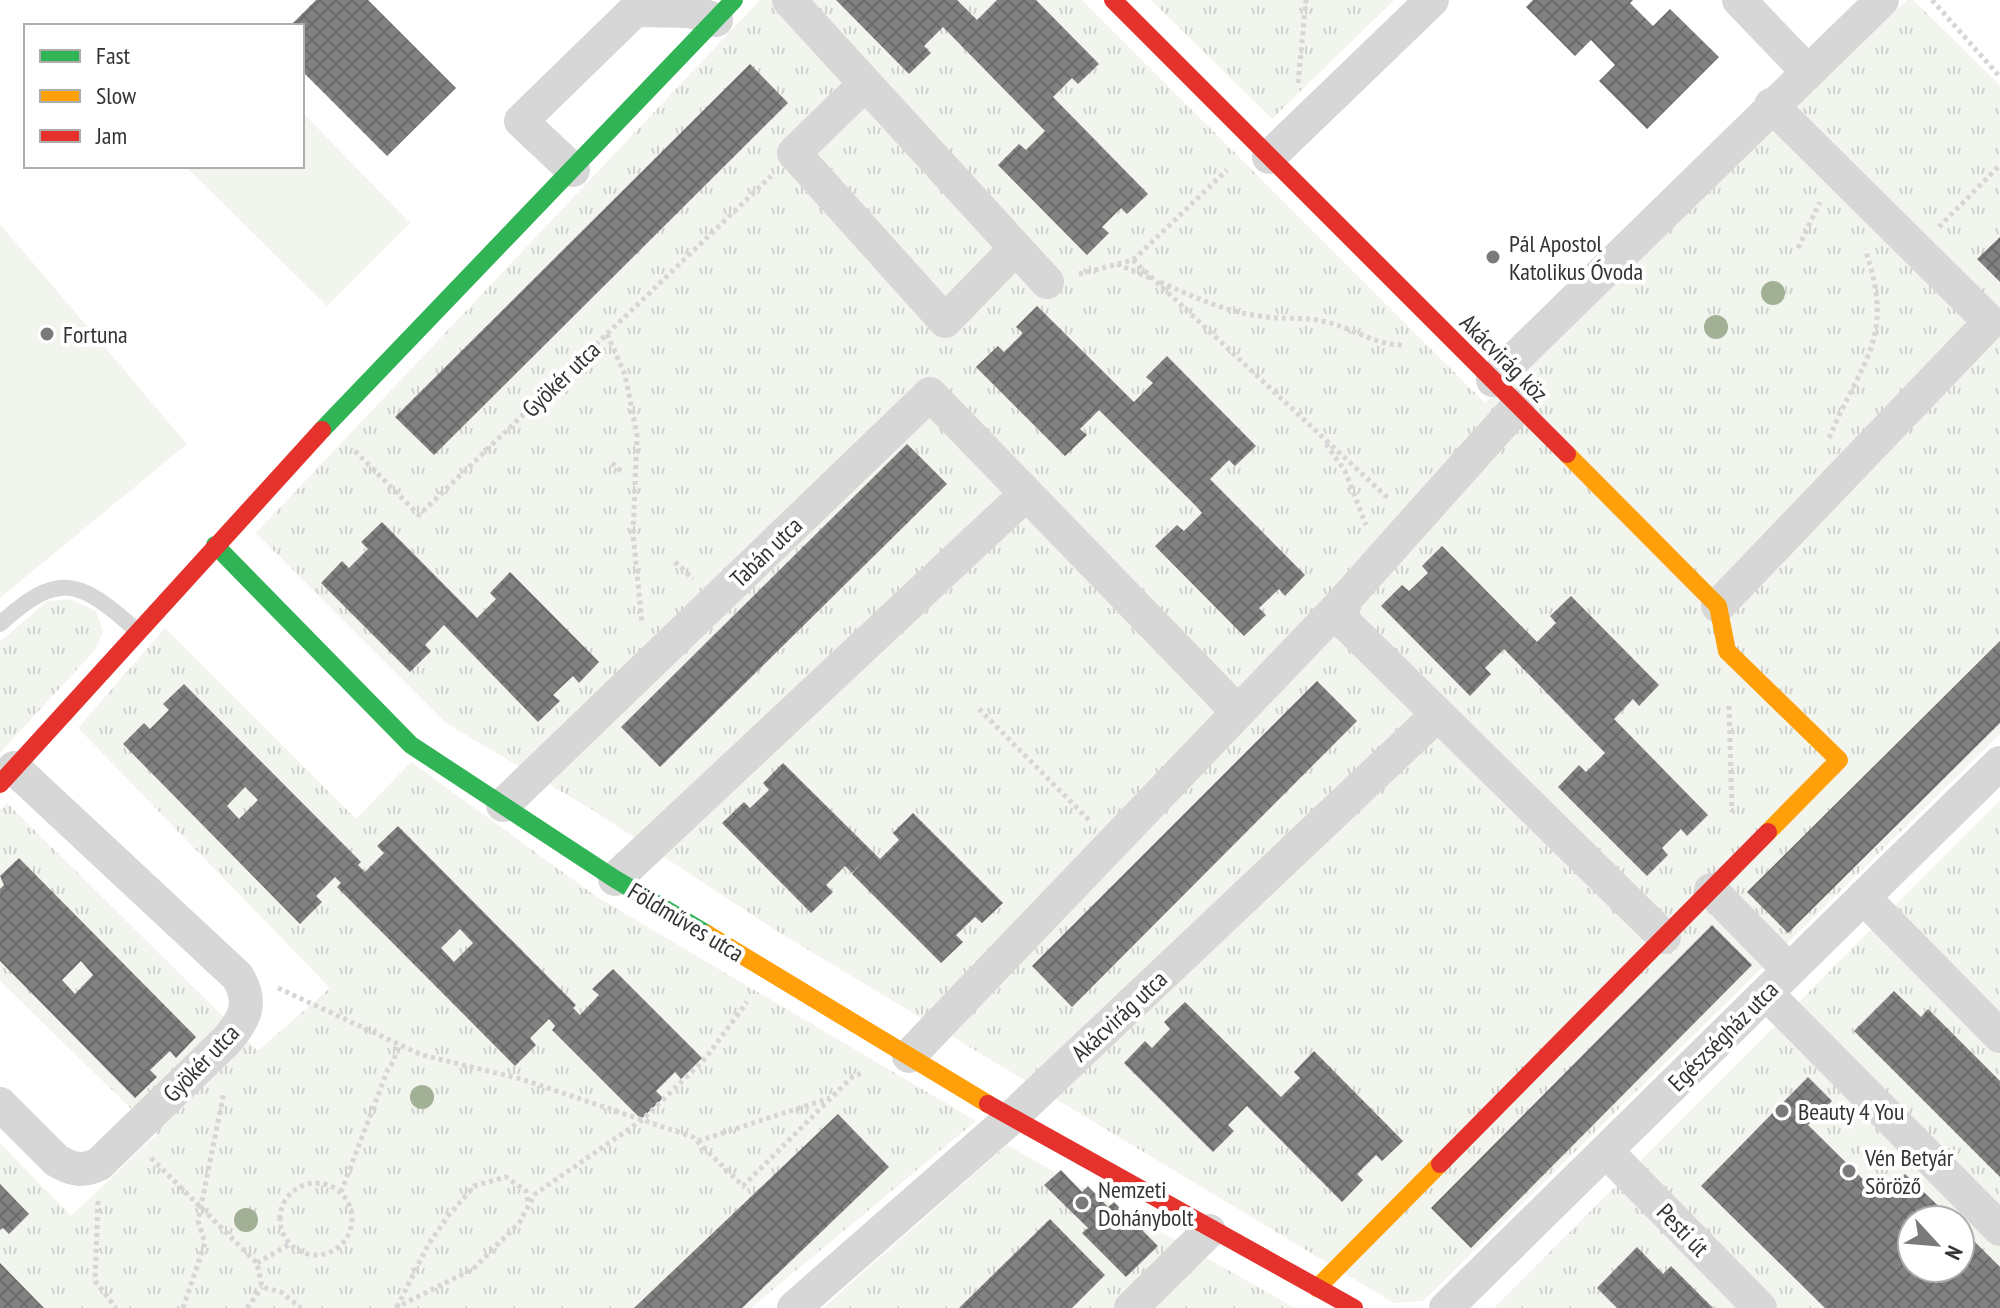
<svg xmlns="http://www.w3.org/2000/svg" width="2000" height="1308" font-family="'PT Sans Narrow',sans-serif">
	<defs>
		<pattern id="grass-tufts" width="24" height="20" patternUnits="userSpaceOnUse" patternTransform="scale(2)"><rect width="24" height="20" fill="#f1f5ed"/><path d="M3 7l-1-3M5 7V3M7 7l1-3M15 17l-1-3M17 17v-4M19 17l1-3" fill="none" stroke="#cfd2cc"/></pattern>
		<pattern id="building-cross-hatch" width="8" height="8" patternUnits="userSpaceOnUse" patternTransform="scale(2)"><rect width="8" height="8" fill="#818181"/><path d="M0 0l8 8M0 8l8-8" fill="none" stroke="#6a6a6a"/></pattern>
	</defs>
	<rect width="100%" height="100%" fill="#fff"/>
	<path fill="url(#grass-tufts)" fill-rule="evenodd" d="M760 0H1082L1485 403 1907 0H1913L2000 85V734L1423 1301 1394 1303 777 931 591 809 446 723 256 533Z
		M1151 0H1394L1272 119Z
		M70 599 96 611 103 632 95 650 0 753V642L47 601Z
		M165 628 356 819 411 762 597 897 976 1121 751 1308H0V1143L71 1216 157 1134 0 981V810L7 803 258 1051 330 988 78 728Z
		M2000 800V1308H1494ZM1912 1220H1960V1268H1912Z
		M1007 1145 1295 1308H823Z"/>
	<path fill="#f1f5ed" d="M302 112 410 223 327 306 185 166H302Z
		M0 224 187 444 0 598Z"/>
	<path fill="url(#building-cross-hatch)" fill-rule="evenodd" d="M316 0H368L456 88 387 156 302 71V26H290Z
		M836 0H957L977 20 997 0H1036L1099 64 1078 84 1072 78 1053 97 1148 194 1127 214 1121 208 1102 227 1109 233 1087 255 998 165 1019 144 1026 150 1045 131 943 27 924 46 931 53 909 74Z
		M1533 0H1633L1630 3 1653 26 1670 9 1719 57 1647 129 1599 81 1615 65 1591 40 1575 56 1526 7Z
		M750 64 788 103 434 455 395 417Z
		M2000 237V282L1977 259Z
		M1037 306 1134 402 1153 383 1146 377 1167 356 1256 446 1235 466 1229 460 1210 479 1305 575 1285 596 1279 589 1259 608 1266 615 1244 636 1155 546 1177 525 1184 531 1202 513 1196 506 1099 410 1080 429 1087 435 1065 456 976 367 998 346 1004 352 1023 333 1016 327Z
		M907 444 947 484 660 767 621 727Z
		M382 522 477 618 496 599 490 593 510 572 599 662 579 683 573 676 553 695 560 701 538 722 444 625 425 645 431 651 410 672 321 583 342 561 349 568 368 549 361 542Z
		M1442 546 1537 642 1556 623 1550 616 1571 596 1659 685 1639 706 1633 699 1614 719 1708 815 1687 836 1681 829 1662 848 1668 855 1647 876 1558 787 1579 765 1586 772 1605 753 1504 649 1485 668 1491 674 1470 696 1381 606 1402 585 1409 591 1428 573 1422 566Z
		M2000 641V723L1788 933 1747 892Z
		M1317 681 1357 721 1072 1007 1032 966Z
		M184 684 361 862 358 865 365 872 384 853 377 846 398 826 576 1005 573 1008 580 1015 599 995 592 989 613 969 702 1058 681 1079 675 1072 656 1091 663 1098 641 1119 552 1030 555 1026 549 1019 530 1038 536 1045 515 1066 337 887 341 883 335 877 316 896 322 902 300 924 123 744 144 723 150 729 169 710 163 704ZM245 787 258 800 239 819 227 806ZM460 929 473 943 454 962 441 948Z
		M783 763 880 859 899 840 893 833 913 813 1003 903 982 923 975 917 956 935 963 942 941 963 852 874 863 861 852 873 845 866 826 885 833 892 811 913 722 823 744 802 750 808 769 790 763 783Z
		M19 858 196 1037 176 1058 170 1051 150 1070 157 1077 135 1098 0 961V889L4 885 0 876ZM81 961 93 975 75 994 62 980Z
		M1712 925 1752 965 1471 1248 1431 1208Z
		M1894 991 1921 1017 1928 1009 2000 1081V1177L1854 1031Z
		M1185 1002 1281 1097 1300 1078 1294 1072 1314 1051 1403 1141 1382 1161 1376 1155 1357 1174 1363 1180 1342 1202 1247 1106 1228 1125 1234 1131 1213 1152 1124 1063 1145 1041 1152 1048 1170 1029 1164 1022Z
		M1808 1077 1832 1101 1808 1125 1882 1198 1905 1174 1953 1220H1912V1268H1960V1227L2000 1267V1308H1825L1701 1186Z
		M838 1114 889 1167 742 1308H634Z
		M1061 1170 1082 1192 1088 1186 1108 1207 1114 1202 1158 1246 1126 1277 1082 1233 1088 1228 1044 1185Z
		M0 1184 29 1214 9 1234 3 1228 0 1230Z
		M1050 1219 1105 1275 1072 1308H959Z
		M1637 1247 1663 1274 1671 1266 1713 1308H1617L1597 1288Z
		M0 1263 44 1308H0Z"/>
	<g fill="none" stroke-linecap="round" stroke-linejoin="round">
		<path stroke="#d6d6d6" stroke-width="5" stroke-dasharray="4 4" stroke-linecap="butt" d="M1932 0 2000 77
			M1298 83 1306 0
			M1939 227 2000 165
			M1798 248 1820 202
			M1133 260 1390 500
			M1117 264 1150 278
			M1079 274 1133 260 1227 170
			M1160 282C1192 296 1223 311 1259 316 1281 320 1304 316 1326 322 1352 328 1376 345 1402 345
			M607 334 625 375 637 435 633 534 642 623
			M1829 438C1862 359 1896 339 1865 249
			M1326 444 1345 471 1366 525
			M355 451 419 515 771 176
			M612 463 624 474
			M675 562 693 579
			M1729 706 1732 812
			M979 709 1091 822
			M278 988 422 1055 521 1079 693 1137 743 1186 853 1076 863 1073
			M698 1141 830 1098
			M151 1158 257 1263 262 1287 281 1292 301 1308
			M280 1219a36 36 0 1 1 72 0a36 36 0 1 1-72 0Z
			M341 1192 388 1069 394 1061 397 1045
			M98 1201 95 1281 116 1308
			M257 1263 290 1244
			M397 1307 428 1245 448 1216 474 1186 506 1177 526 1191 528 1202
			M183 1308 205 1243 198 1221 224 1092
			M247 1308 262 1287
			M395 1308 473 1269 519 1223 535 1194 642 1120 705 1059 747 1002"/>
		<path stroke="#d7d7d7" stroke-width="16" d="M0 624C58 571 79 579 135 629"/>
		<path stroke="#d7d7d7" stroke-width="34" d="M789 0 1047 282
			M1739 0 1808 72
			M864 85 794 153 945 321 1014 250
			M1269 157 1432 0
			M573 170 521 121 635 10 690 11 716 20
			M1493 380 1882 0
			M1718 606 1990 322 1771 105
			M1334 612 1664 937
			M503 805 930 394 1237 711
			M615 879 1025 495
			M1711 890 1789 970
			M1863 897 2000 1036
			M1766 993 2000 1229
			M909 1056 1334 612 1518 406
			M0 1104 56 1160C72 1170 83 1172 99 1164L225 1042C245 1020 254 1002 237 976L14 768
			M1607 1152 1760 1308
			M794 1308 1011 1118 1437 715
			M1131 1308 1209 1231
			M1446 1308 2000 763"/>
		<path stroke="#30b455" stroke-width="18" d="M322 430 734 0
			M215 545 411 745 615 879 707 934"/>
		<path stroke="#ff9f0a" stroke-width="18" d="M1567 454 1718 606 1727 651 1839 760 1768 832
			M707 934 988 1104
			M1317 1288 1440 1164"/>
		<path stroke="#e5322d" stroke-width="18" d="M1113 0 1567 454
			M0 784 322 430
			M988 1104 1354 1308
			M1440 1164 1768 832"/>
	</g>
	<g fill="#a2b095">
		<circle cx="1773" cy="293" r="12"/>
		<circle cx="1716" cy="327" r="12"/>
		<circle cx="422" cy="1097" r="12"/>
		<circle cx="246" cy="1220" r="12"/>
	</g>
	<g fill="#7a7a7a" stroke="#fff" stroke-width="3">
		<circle cx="1493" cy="257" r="8"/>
		<circle cx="47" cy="334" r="8"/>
		<circle cx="1782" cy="1111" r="8"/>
		<circle cx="1849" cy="1171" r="8"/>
		<circle cx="1082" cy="1203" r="8"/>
	</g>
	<g text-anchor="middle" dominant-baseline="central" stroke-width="8" stroke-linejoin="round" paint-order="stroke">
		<g font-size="24" fill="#333" stroke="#fff" text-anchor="start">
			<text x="1509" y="243">Pál Apostol<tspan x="1509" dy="28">Katolikus Óvoda</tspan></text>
			<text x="63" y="334">Fortuna</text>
			<text x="1798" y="1111">Beauty 4 You</text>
			<text x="1865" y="1157">Vén Betyár<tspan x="1865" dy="28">Söröző</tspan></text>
			<text x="1098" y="1189">Nemzeti<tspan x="1098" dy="28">Dohánybolt</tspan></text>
		</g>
		<g font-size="24" fill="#333" stroke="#fff">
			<text transform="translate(1504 358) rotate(45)">Akácvirág köz</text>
			<text transform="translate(561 379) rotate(-44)">Gyökér utca</text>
			<text transform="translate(766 552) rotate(-44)">Tabán utca</text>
			<text transform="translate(686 922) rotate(31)">Földműves utca</text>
			<text transform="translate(1119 1016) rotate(-43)">Akácvirág utca</text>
			<text transform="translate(1723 1036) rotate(-45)">Egészségház utca</text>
			<text transform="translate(201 1063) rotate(-46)">Gyökér utca</text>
			<text transform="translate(1683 1230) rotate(46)">Pesti út</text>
		</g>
	</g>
	<rect x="24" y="24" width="280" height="144" fill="#ffffff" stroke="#adadad" stroke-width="2"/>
	<rect x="40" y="50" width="40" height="12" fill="#30b455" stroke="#adadad" stroke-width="2"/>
	<text x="96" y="64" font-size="24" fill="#333333">Fast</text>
	<rect x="40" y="90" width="40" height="12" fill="#ff9f0a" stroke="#adadad" stroke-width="2"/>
	<text x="96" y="104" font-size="24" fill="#333333">Slow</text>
	<rect x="40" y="130" width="40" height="12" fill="#e5322d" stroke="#adadad" stroke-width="2"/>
	<text x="96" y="144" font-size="24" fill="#333333">Jam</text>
	<g transform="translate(1936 1244) rotate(116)"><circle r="38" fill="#ffffff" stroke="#adadad" stroke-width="2"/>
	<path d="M0-6L14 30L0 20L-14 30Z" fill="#7a7a7a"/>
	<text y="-12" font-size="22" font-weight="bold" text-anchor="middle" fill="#333333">N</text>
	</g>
</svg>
